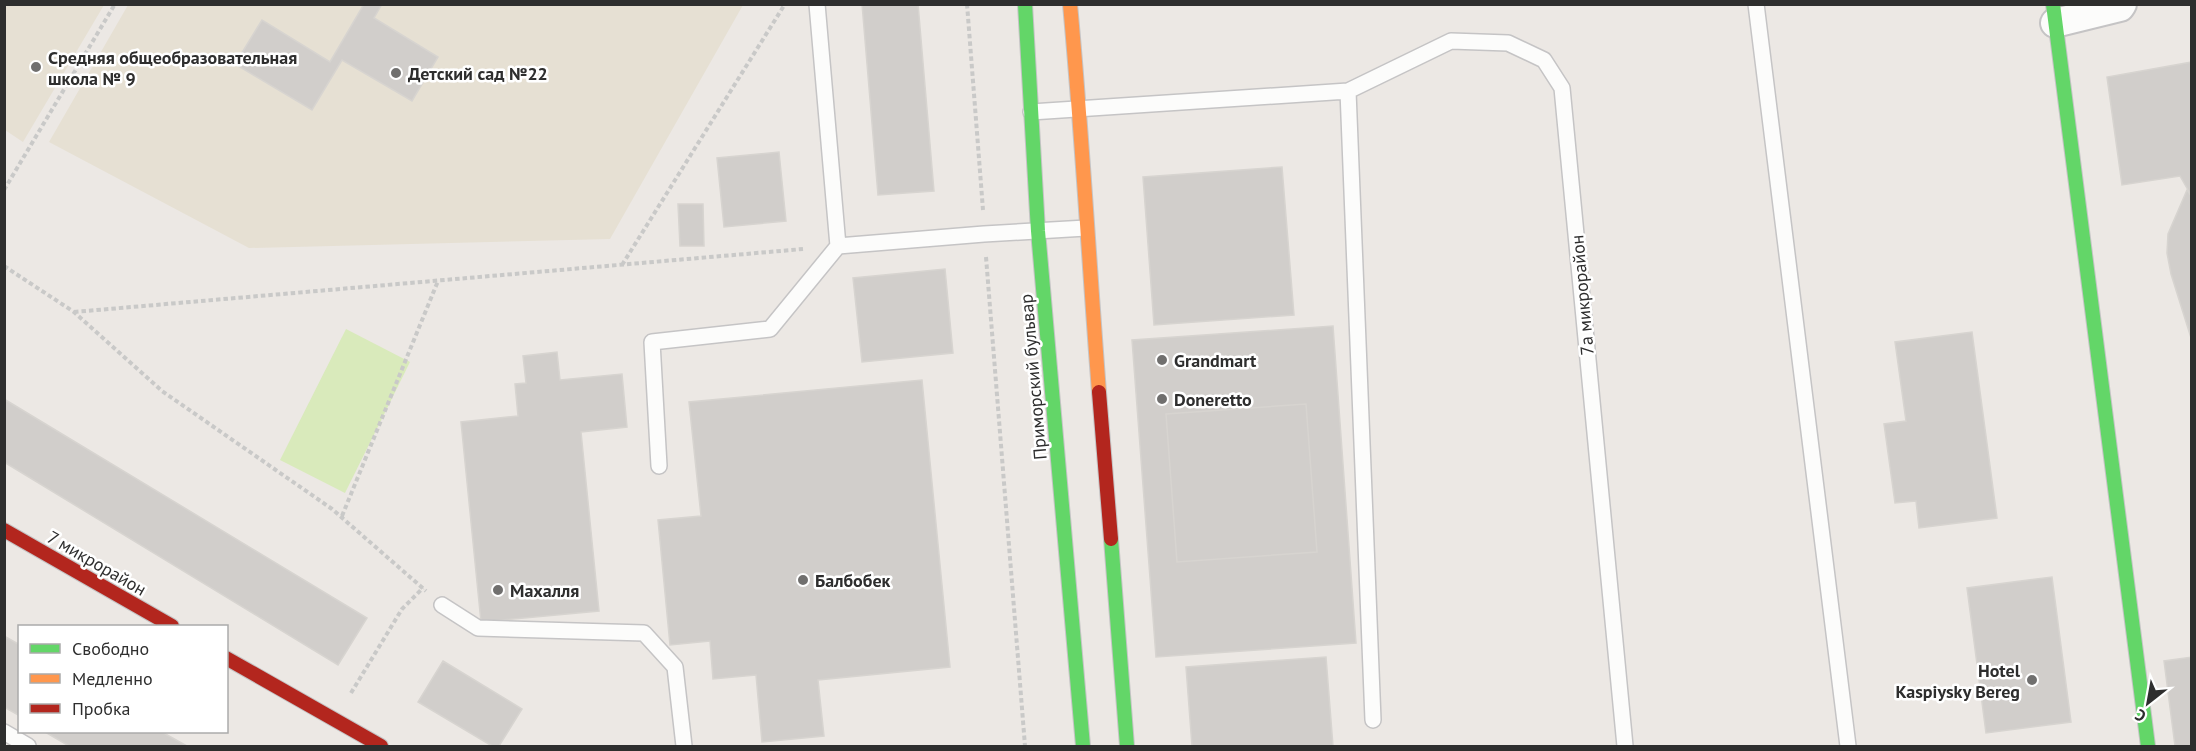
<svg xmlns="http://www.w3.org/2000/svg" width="2196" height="751" font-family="'PT Sans',sans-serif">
	<rect width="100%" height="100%" fill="#ece8e4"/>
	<path fill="#e6e0d3" d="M4 5H104L23 142 5 130Z
		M128 5H743L610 239 249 248 49 142Z"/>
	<path fill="#d9eabb" d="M346 329 410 362 345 493 280 460Z"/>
	<path fill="#d1cecb" stroke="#d7d4d0" stroke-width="1.5" d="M364 4H382L374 18 438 57 412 101 342 60 312 110 235 64 262 20 330 62Z
		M862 4H918L934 191 878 195Z
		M2192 62V197L2180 176 2122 185 2107 77Z
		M779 152 786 221 724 227 717 158Z
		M1282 167 1294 315 1154 325 1143 177Z
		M2187 190 2192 197V341L2171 274 2167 253 2168 234Z
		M678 204H703L704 246H680Z
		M945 269 953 353 862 362 853 278Z
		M1333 326 1356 643 1156 657 1132 340Z
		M1972 332 1997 518 1919 528 1916 501 1895 503 1884 424 1906 421 1895 342Z
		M557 352 560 380 622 374 627 427 581 432 599 611 481 622 461 422 518 416 515 384 526 383 523 356Z
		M922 380 950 667 818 680 824 736 762 742 756 675 713 679 710 641 670 645 658 520 701 516 689 402Z
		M4 399 367 618 338 665 4 462Z
		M1306 404 1317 552 1177 562 1166 414Z
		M2052 577 2071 722 1986 733 1967 588Z
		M4 636 20 645V716L4 707Z
		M1326 657 1333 746H1192L1186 667Z
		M2192 657V746H2175L2164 661Z
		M443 661 522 709 499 746H492L418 702Z
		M45 732H162L187 746H69Z"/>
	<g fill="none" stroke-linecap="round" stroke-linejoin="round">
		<g stroke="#c5c4c5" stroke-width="18">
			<path id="lane" d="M817 4 838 246 984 234 1086 228
				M1756 4 1848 746
				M1348 91 1373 720
				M1031 112 1348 91 1451 41 1508 43 1544 60 1562 88 1625 746
				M659 466 652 342 770 329 838 246
				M442 605 478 628 644 633 675 667 684 746
				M4 732 28 746"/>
		</g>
		<g stroke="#c5c4c5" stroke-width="32">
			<path id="street" d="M2055 23 2120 7 2122 4"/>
		</g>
		<g stroke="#c5c4c5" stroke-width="16">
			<path id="fast" d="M1025 4 1038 231 1083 746
				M2053 4 2148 746
				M1111 539 1127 746"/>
		</g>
		<g stroke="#c5c4c5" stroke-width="16">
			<path id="slow" d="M1070 4C1082 133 1089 263 1099 392"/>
		</g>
		<g stroke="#c5c4c5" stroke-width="16">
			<path id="jam" d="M1099 392 1111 539
				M4 530 172 626
				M226 658 381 746"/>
		</g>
		<path stroke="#c9c9c8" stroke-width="4" stroke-dasharray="4.5 3" stroke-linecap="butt" d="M967 4 983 210
			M4 190 115 4
			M986 257 1025 746
			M622 265 785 4
			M4 266 74 312 162 391 332 509 426 591
			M74 312 803 249
			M342 516 438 281
			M351 693 402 609 423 588"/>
		<use href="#lane" stroke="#fcfcfb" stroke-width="15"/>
		<use href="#street" stroke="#fcfcfb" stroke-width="28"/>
		<use href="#fast" stroke="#63d668" stroke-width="14"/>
		<use href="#slow" stroke="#ff974d" stroke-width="14"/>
		<use href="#jam" stroke="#b3261e" stroke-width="14"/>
	</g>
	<g fill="#706f6e" stroke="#fff" stroke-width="2">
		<circle cx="36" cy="67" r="6"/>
		<circle cx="396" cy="73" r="6"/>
		<circle cx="1162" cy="360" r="6"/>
		<circle cx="1162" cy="399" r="6"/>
		<circle cx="803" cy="580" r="6"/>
		<circle cx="498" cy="590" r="6"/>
		<circle cx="2032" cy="680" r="6"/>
	</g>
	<g text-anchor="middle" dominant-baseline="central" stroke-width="5" stroke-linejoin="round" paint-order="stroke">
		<g font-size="18" font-weight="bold" fill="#2e2e2e" stroke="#fff" text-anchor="start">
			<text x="48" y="57">Средняя общеобразовательная<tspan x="48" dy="21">школа № 9</tspan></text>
			<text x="408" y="73">Детский сад №22</text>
			<text x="1174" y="360">Grandmart</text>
			<text x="1174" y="399">Doneretto</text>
			<text x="815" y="580">Балбобек</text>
			<text x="510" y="590">Махалля</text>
			<text x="2020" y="670" text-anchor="end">Hotel<tspan x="2020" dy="21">Kaspiysky Bereg</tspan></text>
		</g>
		<g font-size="18" fill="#2e2e2e" stroke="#fff">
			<text transform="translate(1582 295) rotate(-95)">7а микрорайон</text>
			<text transform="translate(1033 377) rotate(-95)">Приморский бульвар</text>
			<text transform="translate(97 563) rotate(30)">7 микрорайон</text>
		</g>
	</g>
	<rect width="2196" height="751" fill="none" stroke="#2e2e2e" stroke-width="12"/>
	<rect x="18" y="625" width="210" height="108" fill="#ffffff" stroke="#ababab" stroke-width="1.5"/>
	<rect x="30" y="644" width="30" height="9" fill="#63d668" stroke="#ababab" stroke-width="1.5"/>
	<text x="72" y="655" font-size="18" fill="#2e2e2e">Свободно</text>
	<rect x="30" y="674" width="30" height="9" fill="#ff974d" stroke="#ababab" stroke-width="1.5"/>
	<text x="72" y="685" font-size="18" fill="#2e2e2e">Медленно</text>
	<rect x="30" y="704" width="30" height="9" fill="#b3261e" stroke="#ababab" stroke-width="1.5"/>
	<text x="72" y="715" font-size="18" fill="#2e2e2e">Пробка</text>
	<g transform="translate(2148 703) rotate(211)" stroke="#ffffff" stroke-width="4.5" paint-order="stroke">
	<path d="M0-4.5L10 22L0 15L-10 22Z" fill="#2e2e2e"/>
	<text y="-9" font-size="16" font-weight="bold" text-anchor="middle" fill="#2e2e2e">С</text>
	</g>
</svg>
